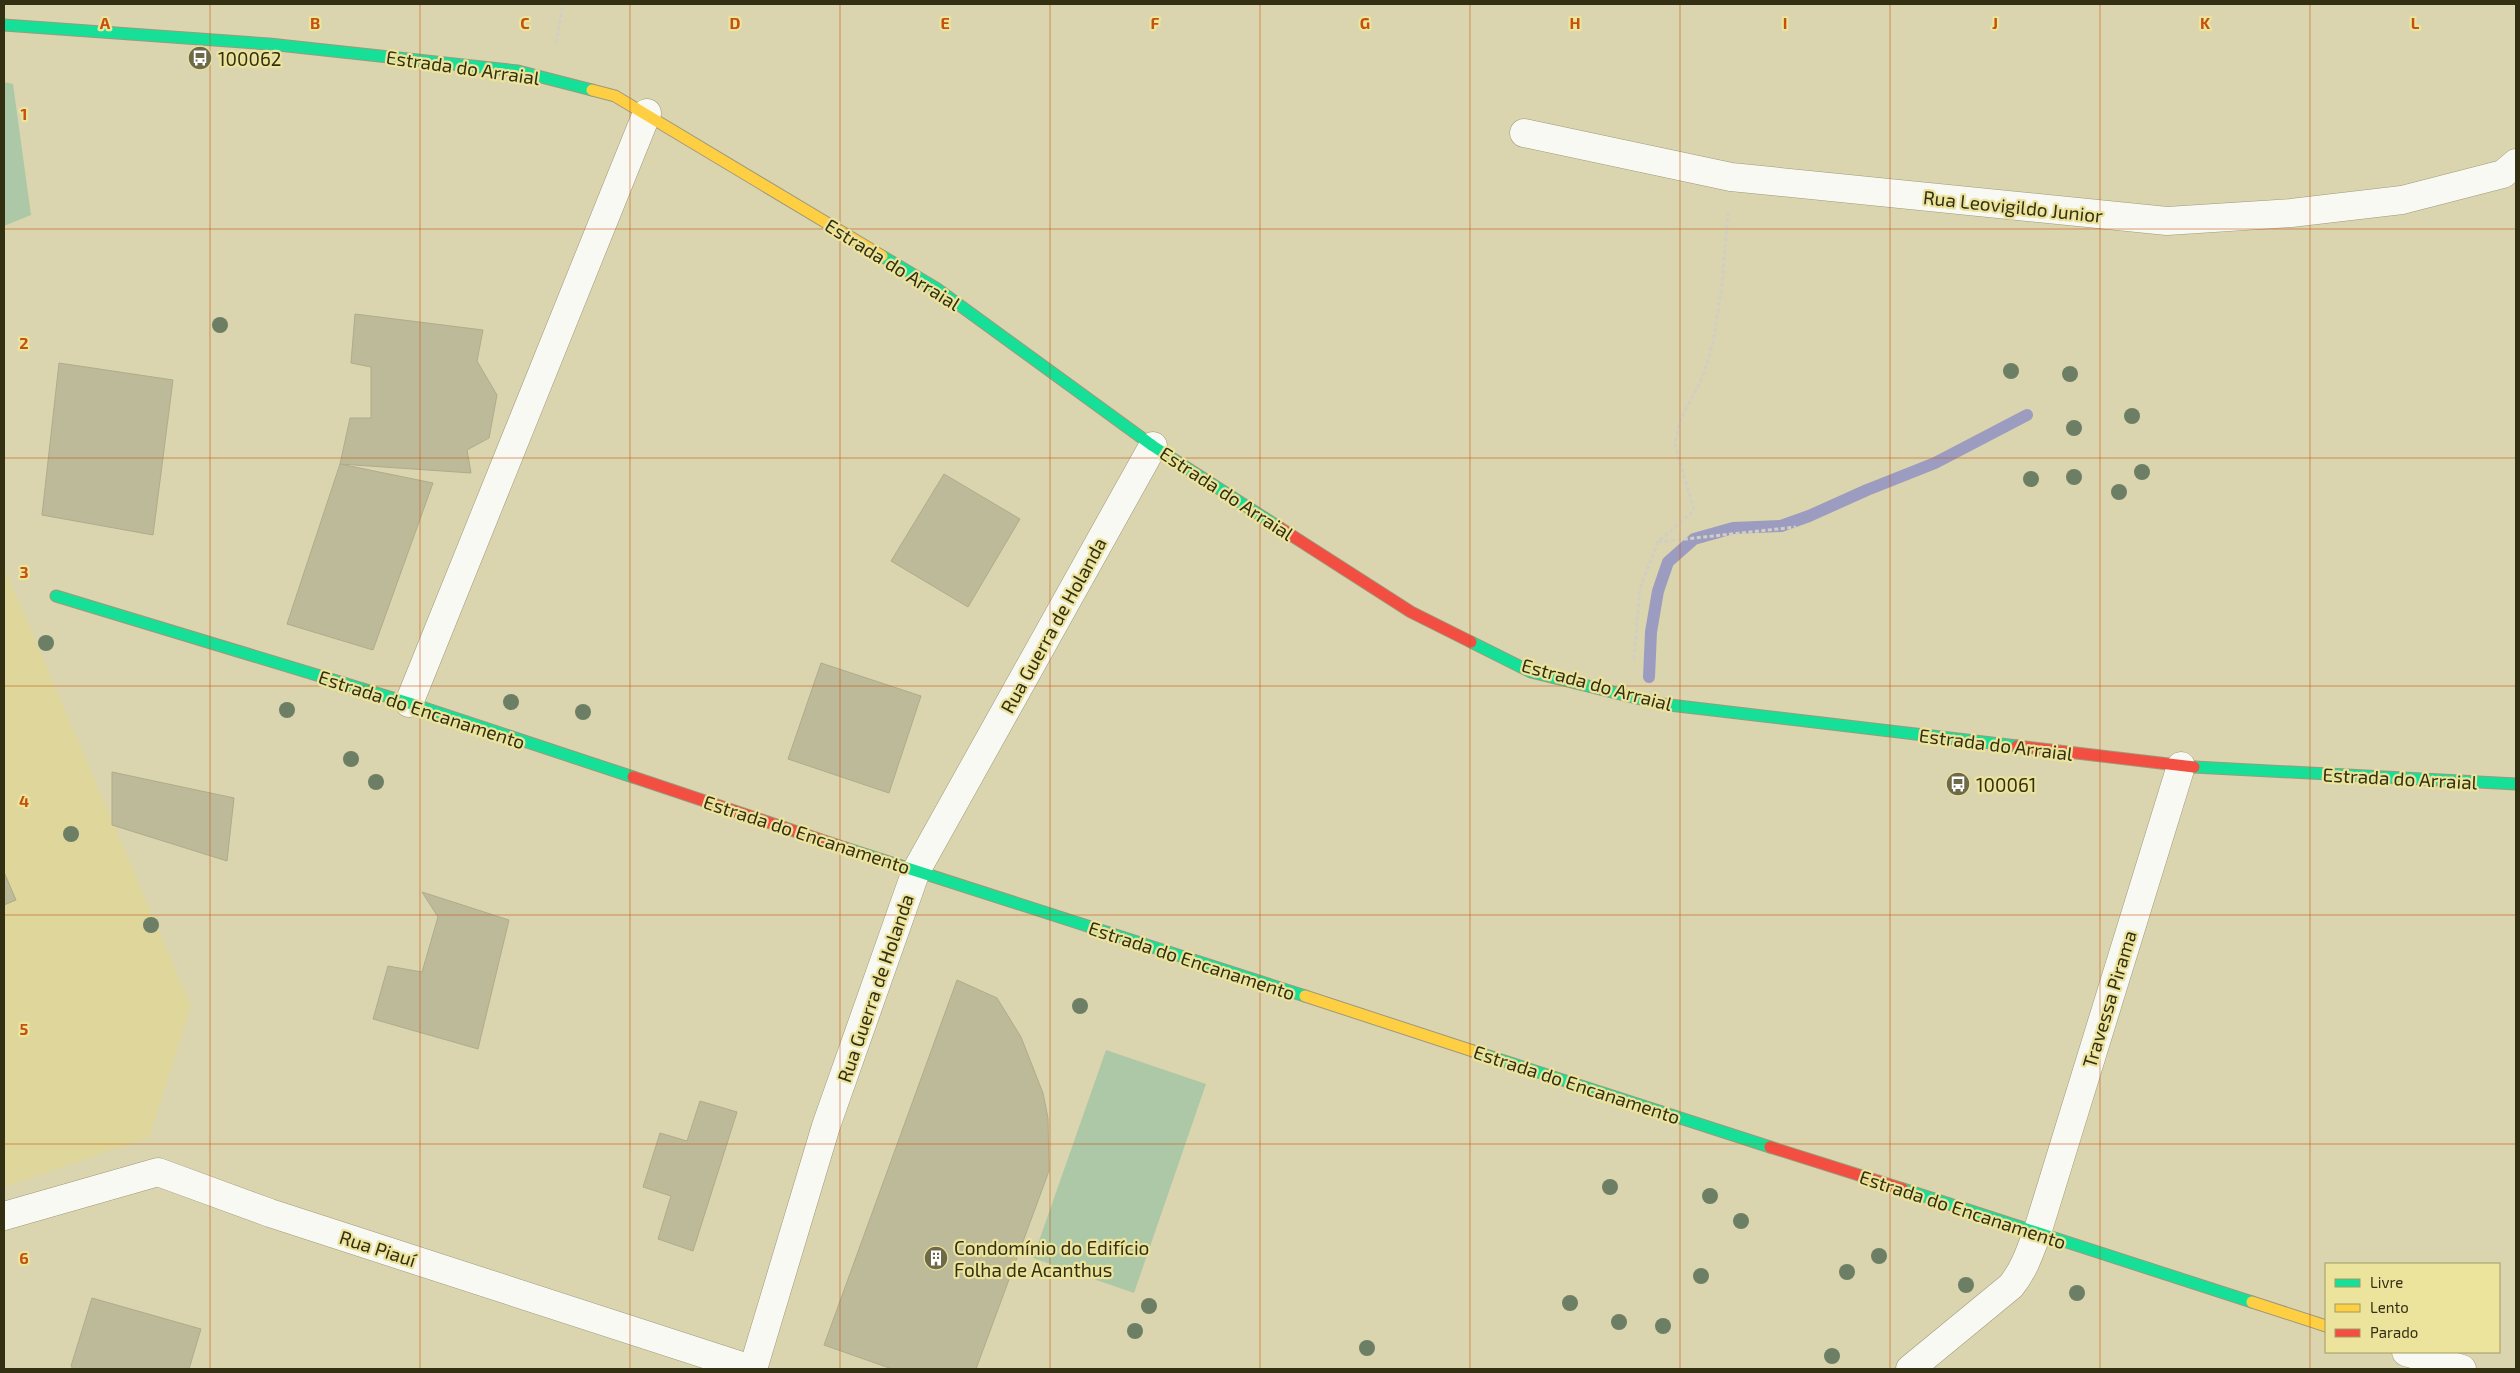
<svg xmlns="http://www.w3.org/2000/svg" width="2520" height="1373" font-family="'Exo 2',sans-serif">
	<rect width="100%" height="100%" fill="#dad5ae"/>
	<path fill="#ded69a" d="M4 567 191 1006 149 1137 4 1187Z"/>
	<path fill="#acc8a7" d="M4 82 13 84 31 215 4 226Z
		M1106 1050 1206 1084 1134 1293 1033 1258Z"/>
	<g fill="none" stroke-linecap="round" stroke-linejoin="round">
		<path stroke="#9c9cc0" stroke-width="12" d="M1649 677 1651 632 1658 591 1668 562 1694 539 1733 528 1781 526 1809 516 1867 490 1935 463 2027 415"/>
	</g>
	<path fill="#bdba99" stroke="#afab8c" d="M355 314 483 330 477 361 497 395 489 438 467 450 471 473 340 464 350 418H371V367L351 363Z
		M59 363 173 380 153 535 42 515Z
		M340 464 433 483 373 650 287 624Z
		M944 474 1020 519 968 607 891 561Z
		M821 663 921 696 889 793 788 759Z
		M112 772 234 798 227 861 112 825Z
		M4 872 16 900 4 905Z
		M422 892 509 920 478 1049 373 1019 388 966 422 972 438 917Z
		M957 980 997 998 1021 1037 1043 1093 1048 1118 1049 1171 976 1369H892L824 1345Z
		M700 1101 737 1112 693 1251 658 1239 671 1196 643 1187 660 1133 687 1141Z
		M92 1298 201 1329 189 1369H73L71 1366Z"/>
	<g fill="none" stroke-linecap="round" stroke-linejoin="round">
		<g stroke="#9d997a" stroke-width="29">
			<path id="street" d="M1524 133 1731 177 2167 221 2291 213 2402 200 2503 174 2516 163
				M409 703 647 113
				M4 1216 158 1172 270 1213 751 1369
				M2406 1352 2462 1369
				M753 1369 826 1126 916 871 1153 446
				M1910 1369 2011 1286C2024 1270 2030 1252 2037 1233L2181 766"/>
		</g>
		<g stroke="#9d997a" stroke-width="13">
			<path id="fast" d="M4 25 269 44 518 71 592 90
				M882 256 936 288 1153 446 1280 528
				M56 596 409 703 633 777
				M1471 642 1531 672 1661 704 2017 746
				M2194 767 2516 784
				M845 848 1305 996
				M1473 1051 1770 1147
				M1903 1189 2252 1302"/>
		</g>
		<g stroke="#9d997a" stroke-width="13">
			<path id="slow" d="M592 90 615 96 882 256
				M1305 996 1473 1051
				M2252 1302 2326 1326"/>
		</g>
		<g stroke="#9d997a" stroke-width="13">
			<path id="jam" d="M1280 528 1411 612 1471 642
				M2017 746 2194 767
				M633 777 845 848
				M1770 1147 1903 1189"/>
		</g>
		<path stroke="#d1cfc3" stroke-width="3" stroke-dasharray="4 2.5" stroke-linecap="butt" d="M556 43 563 4
			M1658 542 1796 527
			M1634 659 1640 588 1658 542 1694 510 1675 445 1679 423 1703 376 1713 343 1722 285 1728 213"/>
		<use href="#street" stroke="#f9f9f3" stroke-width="28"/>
		<use href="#fast" stroke="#16e098" stroke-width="11"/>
		<use href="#slow" stroke="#ffcf43" stroke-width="11"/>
		<use href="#jam" stroke="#f24e42" stroke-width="11"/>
	</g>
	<g fill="#6c7f64">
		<circle cx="220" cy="325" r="8"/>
		<circle cx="2011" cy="371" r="8"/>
		<circle cx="2070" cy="374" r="8"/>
		<circle cx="2132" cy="416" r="8"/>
		<circle cx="2074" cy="428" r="8"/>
		<circle cx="2142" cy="472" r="8"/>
		<circle cx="2074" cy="477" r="8"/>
		<circle cx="2031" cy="479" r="8"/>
		<circle cx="2119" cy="492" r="8"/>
		<circle cx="46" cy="643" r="8"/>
		<circle cx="511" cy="702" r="8"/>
		<circle cx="287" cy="710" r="8"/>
		<circle cx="583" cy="712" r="8"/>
		<circle cx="351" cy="759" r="8"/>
		<circle cx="376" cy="782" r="8"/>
		<circle cx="71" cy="834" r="8"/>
		<circle cx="151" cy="925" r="8"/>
		<circle cx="1080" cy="1006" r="8"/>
		<circle cx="1610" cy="1187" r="8"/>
		<circle cx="1710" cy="1196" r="8"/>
		<circle cx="1741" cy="1221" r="8"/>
		<circle cx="1879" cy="1256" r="8"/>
		<circle cx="1847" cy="1272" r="8"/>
		<circle cx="1701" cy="1276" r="8"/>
		<circle cx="1966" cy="1285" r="8"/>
		<circle cx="2077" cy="1293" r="8"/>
		<circle cx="1570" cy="1303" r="8"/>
		<circle cx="1149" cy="1306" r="8"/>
		<circle cx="1619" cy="1322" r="8"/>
		<circle cx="1663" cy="1326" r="8"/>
		<circle cx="1135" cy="1331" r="8"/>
		<circle cx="1367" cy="1348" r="8"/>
		<circle cx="1832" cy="1356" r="8"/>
	</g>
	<path fill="none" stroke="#c4510d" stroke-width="1" stroke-opacity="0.55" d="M210 4V1369M420 4V1369M630 4V1369M840 4V1369M1050 4V1369M1260 4V1369M1470 4V1369M1680 4V1369M1890 4V1369M2100 4V1369M2310 4V1369M4 229H2516M4 458H2516M4 686H2516M4 915H2516M4 1144H2516"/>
	<defs>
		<g id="bus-disc" transform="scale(1.25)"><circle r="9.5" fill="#6d6949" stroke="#ece39c"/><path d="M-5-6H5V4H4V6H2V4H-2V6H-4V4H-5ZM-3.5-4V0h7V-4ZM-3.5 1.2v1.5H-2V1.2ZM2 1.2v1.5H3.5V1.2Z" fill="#fff"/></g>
		<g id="building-disc" transform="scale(1.25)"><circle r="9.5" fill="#6d6949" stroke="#ece39c"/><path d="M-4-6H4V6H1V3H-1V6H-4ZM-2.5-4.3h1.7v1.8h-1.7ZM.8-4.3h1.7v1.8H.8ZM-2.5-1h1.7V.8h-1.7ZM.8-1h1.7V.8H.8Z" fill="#fff"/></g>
	</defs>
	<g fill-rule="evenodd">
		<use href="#bus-disc" x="200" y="58"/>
		<use href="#bus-disc" x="1958" y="784"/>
		<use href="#building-disc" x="936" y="1258"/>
	</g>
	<g text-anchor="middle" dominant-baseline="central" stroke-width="4.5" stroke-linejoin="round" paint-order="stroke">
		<g font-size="19" fill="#332f13" stroke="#ece39c" text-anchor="start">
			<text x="218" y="58">100062</text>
			<text x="1976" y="784">100061</text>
			<text x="954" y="1247">Condomínio do Edifício<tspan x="954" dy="22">Folha de Acanthus</tspan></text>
		</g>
		<g font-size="19" fill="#332f13" stroke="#ece39c">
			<text transform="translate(463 67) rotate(8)">Estrada do Arraial</text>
			<text transform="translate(2013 206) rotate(6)">Rua Leovigildo Junior</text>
			<text transform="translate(893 264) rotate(32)">Estrada do Arraial</text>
			<text transform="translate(1227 493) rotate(33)">Estrada do Arraial</text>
			<text transform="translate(1053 625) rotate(-61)">Rua Guerra de Holanda</text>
			<text transform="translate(1597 684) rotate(15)">Estrada do Arraial</text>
			<text transform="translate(422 709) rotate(18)">Estrada do Encanamento</text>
			<text transform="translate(1996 744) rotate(7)">Estrada do Arraial</text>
			<text transform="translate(2400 778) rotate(3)">Estrada do Arraial</text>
			<text transform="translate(807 834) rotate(18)">Estrada do Encanamento</text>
			<text transform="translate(1192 960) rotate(18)">Estrada do Encanamento</text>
			<text transform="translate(875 988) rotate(-71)">Rua Guerra de Holanda</text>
			<text transform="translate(2109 999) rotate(-73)">Travessa Pirama</text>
			<text transform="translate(1577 1084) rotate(18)">Estrada do Encanamento</text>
			<text transform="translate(1963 1209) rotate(18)">Estrada do Encanamento</text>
			<text transform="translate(378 1248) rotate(18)">Rua Piauí</text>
		</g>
	</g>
	<g font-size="16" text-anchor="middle" font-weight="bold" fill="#c4510d" stroke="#ece39c" stroke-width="4.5" stroke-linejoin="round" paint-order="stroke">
		<text x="105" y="29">A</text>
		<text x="315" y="29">B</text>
		<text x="525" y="29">C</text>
		<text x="735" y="29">D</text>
		<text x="945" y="29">E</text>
		<text x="1155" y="29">F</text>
		<text x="1365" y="29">G</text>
		<text x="1575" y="29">H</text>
		<text x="1785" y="29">I</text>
		<text x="1995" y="29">J</text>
		<text x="2205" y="29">K</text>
		<text x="2415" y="29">L</text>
		<text x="24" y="120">1</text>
		<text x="24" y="349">2</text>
		<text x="24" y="578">3</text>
		<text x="24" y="807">4</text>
		<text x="24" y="1035">5</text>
		<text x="24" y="1264">6</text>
	</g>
	<rect width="2520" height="1373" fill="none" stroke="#332f13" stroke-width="10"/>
	<rect x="2325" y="1263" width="175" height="90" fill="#ece39c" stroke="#a29b65"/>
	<rect x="2335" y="1279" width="25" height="8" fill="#16e098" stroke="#a29b65"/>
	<text x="2370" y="1288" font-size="15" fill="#332f13">Livre</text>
	<rect x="2335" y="1304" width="25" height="8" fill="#ffcf43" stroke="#a29b65"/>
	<text x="2370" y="1313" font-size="15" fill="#332f13">Lento</text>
	<rect x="2335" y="1329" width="25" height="8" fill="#f24e42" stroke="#a29b65"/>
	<text x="2370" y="1338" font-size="15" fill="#332f13">Parado</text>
</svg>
